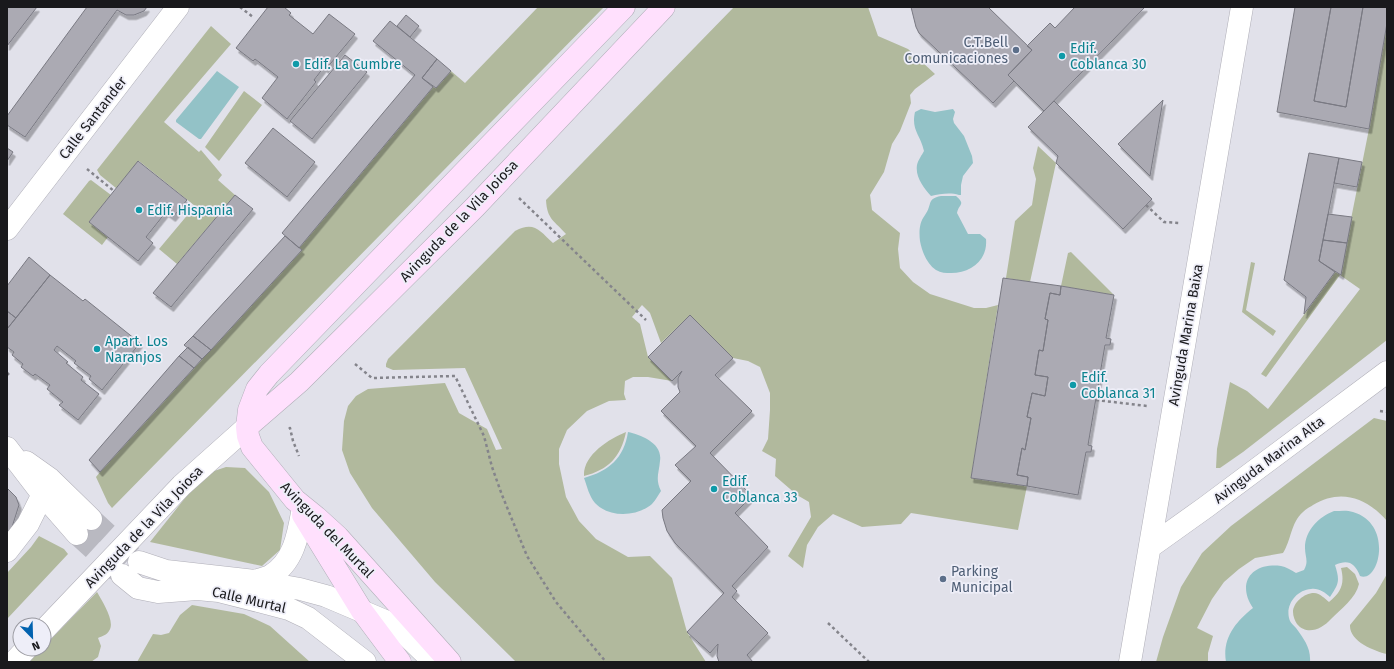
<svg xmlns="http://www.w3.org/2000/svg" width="1394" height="669" font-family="'Fira Sans',sans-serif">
	<defs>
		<filter id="shadow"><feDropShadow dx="2.5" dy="4.5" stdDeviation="0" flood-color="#0004"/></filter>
	</defs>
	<rect width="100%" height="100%" fill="#e1e1ea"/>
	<path fill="#b1b99d" d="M538 7H604L112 508 108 503 96 477 100 472 301 250 299 248 433 87 436 88 451 71 465 83Z
		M734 7H868L878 36 908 49 935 74 915 89 910 95 911 103 900 131 892 144 884 172 870 195 872 210 900 233 898 249 900 268 913 282 930 294 974 308H986L998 305 971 478 1027 486 1018 530 911 513 901 524 862 527 833 514 818 527 807 545 803 568 788 556 811 517 809 502 797 495 775 476 776 459 762 451 768 439 770 410V393L760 367 748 361 733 358 690 315 661 343 650 313 642 305 632 317 640 324 648 357 672 381 648 377H633L625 381 624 394 626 400 609 401 587 411 567 430 559 449V464L566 497 579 521 596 539 628 557 650 556 672 578 687 632 706 662H516L435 582 372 508 350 473 342 450 344 421 348 406 356 396 368 389 445 383 459 413 487 429 496 450 502 449 465 368 393 370 386 367V364L388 359 515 231C534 221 539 230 553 243L566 234C555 221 547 220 546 200Z
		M1387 23V340L1243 452 1220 468H1216L1217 449 1230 382 1247 391 1268 409 1360 289 1340 275 1266 377 1261 374 1335 272 1340 274 1369 129Z
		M211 26 231 44 164 122 199 152 201 150 222 175 218 180 235 195 177 264 159 249 195 206 139 161 116 188 100 175 97 170Z
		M244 91 262 105 219 161 205 147Z
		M1038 146 1056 163 1030 282 1006 278 1015 221 1032 205 1036 179 1033 168Z
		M91 180 111 195 89 222 108 237 102 245 63 214 89 181Z
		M1071 252 1114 295 1061 286 1068 253Z
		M1251 262 1255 263 1246 310 1276 331 1273 336 1242 312Z
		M1374 418 1387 421V521C1367 498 1341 488 1313 505 1310 507 1306 509 1303 512 1291 522 1291 541 1283 553L1255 558 1239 569 1224 582 1212 599 1197 628 1213 636 1208 653V662H1156L1163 637 1181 587 1202 553 1231 526Z
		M626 432C621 457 608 470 584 476 583 455 609 439 626 432Z
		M226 467 245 468 269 492 284 523 280 550 262 566 150 542 197 483 208 473Z
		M39 536 64 549 68 554 7 619V573L31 547Z
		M1347 567 1355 574 1359 584C1356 598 1341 609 1331 619 1322 629 1307 636 1297 624 1295 621 1293 616 1293 612 1293 603 1304 593 1314 593 1320 593 1325 599 1329 602 1341 592 1345 584 1341 568Z
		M1387 574V654C1374 651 1349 641 1350 625L1376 593Z
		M97 592C102 601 116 622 109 631 107 635 102 636 98 638L101 646 98 657 91 662H29L41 649H44V646Z
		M192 605 244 614 270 626 310 662H137L153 634 161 635 169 633 180 615Z"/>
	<path fill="#93c2c7" d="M217 71 239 87 201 139H199L176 122V120Z
		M921 109 935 112 953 109 955 112 953 119 954 123 964 136 972 156 973 163 963 176 961 185V195H959C950 192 940 194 931 196 924 188 915 177 917 165 918 160 922 155 924 151 920 134 911 130 915 112Z
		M941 196H956C966 205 959 203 957 213L968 234H980L986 239C988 260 971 273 951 273 946 273 941 273 936 270 927 264 922 252 920 241 919 232 919 223 925 215 933 204 926 199 941 196Z
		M628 432C641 435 663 443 660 461 659 473 655 479 661 491 658 495 656 500 652 504 637 517 609 518 595 503 589 496 587 486 584 478 609 471 624 458 628 432Z
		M1334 511C1341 511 1347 510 1353 512 1394 524 1379 584 1360 576 1355 563 1348 559 1335 565 1340 581 1339 583 1330 597 1324 592 1319 588 1311 589 1296 590 1284 606 1290 621 1291 623 1294 626 1296 628 1304 639 1311 648 1310 662H1226C1222 639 1235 622 1253 608 1236 583 1252 562 1281 566 1286 567 1291 570 1296 573L1304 570C1309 561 1305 557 1305 548 1305 530 1319 517 1334 511Z"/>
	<path fill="#abaab3" stroke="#797982" filter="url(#shadow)" d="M7 7H37L7 46Z
		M87 7H147L144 11 134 15H126L117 10 25 137 7 125V116Z
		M268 7H284L291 13 289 15 313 34 329 14 355 34 326 69 324 67 314 80 316 82 287 119 262 98 278 77 255 59 253 61 236 48Z
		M911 7H988L1032 50 1008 75 1014 81 993 103 919 33 916 27Z
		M1075 7H1145L1044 111 1008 75 1032 50 1027 46 1050 23 1055 28Z
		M1295 7H1331L1314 101 1346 107 1363 7H1387V23L1369 129 1277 112Z
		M1331 7H1363L1346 107 1314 101Z
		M406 15 419 26 410 37 397 26Z
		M390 21 437 59 422 78 433 87 299 248 282 233 415 75 373 41Z
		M345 55 367 72 312 139 290 121Z
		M437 59 451 71 436 88 422 78Z
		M1163 100 1150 176 1118 144Z
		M1054 101 1152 199 1123 229 1056 163 1058 156 1028 127Z
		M273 128 315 162 287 197 245 163Z
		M7 148 13 152 7 161Z
		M1309 153 1339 158 1319 261 1335 272 1304 314 1306 297 1284 280Z
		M1339 158 1362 162 1357 187 1334 183Z
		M138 161 187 200 173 217 166 212 146 237 153 243 138 261 89 222Z
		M235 195 253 209 171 307 153 293Z
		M1328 214 1352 217 1347 243 1323 240Z
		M285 236 302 250 211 350 193 336Z
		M1323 240 1347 243 1341 275 1319 261Z
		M29 257 50 275 16 318 7 311V286Z
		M50 275 83 301 85 299 140 343 102 390 89 379 91 376 74 363 76 361 57 346 54 350 68 362 66 363 83 377 81 380 99 394 78 420 59 405 63 402 47 389 50 385 35 374 33 376 21 367 23 364 12 355 14 352 7 347V329Z
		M1003 278 1061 286 1060 295 1050 293 1045 319 1048 320 1043 351 1039 350 1035 375 1048 377 1045 396 1032 393 1027 417 1031 418 1025 450 1022 448 1017 475 1028 477 1027 486 971 478Z
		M1061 286 1114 295 1106 338 1111 339 1110 345H1105L1088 445 1092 446 1091 452H1086L1078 495 1027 486 1028 477 1017 475 1022 448 1025 450 1031 418 1027 417 1032 393 1045 396 1048 377 1035 375 1039 350 1043 351 1048 320 1045 319 1050 293 1060 295Z
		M7 311 16 318 7 329Z
		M690 315 733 358 715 375 752 411 710 453 752 496 735 513 768 547 732 586 737 591 732 597 768 633 747 655 753 662H719L717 656 718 644 710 653 687 632 724 593 675 543 667 531 663 518 662 510 691 481 675 465 696 446 661 411 680 392 678 387V378L682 371 672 381 648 357Z
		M193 336 211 350 202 359 184 345Z
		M188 347 202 359 194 368 179 356Z
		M179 356 194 368 100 472 89 460Z
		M7 488 16 497 19 505 12 527 7 533Z"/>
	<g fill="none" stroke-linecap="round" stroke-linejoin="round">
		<path stroke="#b9b9c1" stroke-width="22" stroke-dasharray="22 11" stroke-linecap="butt" d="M91 519 136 560
			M77 534 122 575"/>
		<g stroke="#b0afb8" stroke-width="23">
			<path id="minor" d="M7 229 178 7
				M7 448 43 495 77 534
				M26 462 50 479 91 519
				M1150 547 1206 507 1387 372
				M7 551 28 524 48 484
				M139 562 166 571 255 581 300 589 326 596 385 621 404 633 434 662
				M122 575 138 588 158 592 197 589 219 591 289 609 308 618 365 662
				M255 581C260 579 266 578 270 576 293 563 298 536 302 513
				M44 630 182 485 247 427
				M14 662 26 649
				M1130 662 1242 7"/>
		</g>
		<g stroke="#b0afb8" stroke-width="23">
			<path id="secondary" d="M247 427 299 382 475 207 664 7
				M303 515 362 611 400 662
				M450 662 338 537 316 517 295 500 252 447 248 436 247 427 249 410 257 389 269 374 624 7"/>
		</g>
		<path stroke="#84848b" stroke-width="2.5" stroke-dasharray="3 3" stroke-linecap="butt" d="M240 7 253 17
			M87 169 114 191
			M519 198 646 320
			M1146 205 1164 222 1179 223
			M355 364 372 378 455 376 484 436 492 467 502 495 527 556 556 602 606 662
			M7 375 9 373
			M1096 400 1147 406
			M1380 411 1387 412
			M289 429 290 428 293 441 299 456
			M828 623 869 662"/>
		<use href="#minor" stroke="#fff" stroke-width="22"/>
		<use href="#secondary" stroke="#ffe0fd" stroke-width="22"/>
	</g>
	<g fill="#5c6f8a" stroke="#eeeef8" stroke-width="1.5">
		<circle cx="1016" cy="50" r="4"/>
		<circle cx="943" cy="579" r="4"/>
	</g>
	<g fill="#0f9aa8" stroke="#eeeef8" stroke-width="1.5">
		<circle cx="1062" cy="56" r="4"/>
		<circle cx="296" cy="64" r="4"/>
		<circle cx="139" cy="210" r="4"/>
		<circle cx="97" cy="349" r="4"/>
		<circle cx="1073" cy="385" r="4"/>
		<circle cx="714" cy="489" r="4"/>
	</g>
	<g text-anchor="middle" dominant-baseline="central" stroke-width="3.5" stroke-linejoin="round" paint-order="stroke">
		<g font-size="14" fill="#4e5e75" stroke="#eeeef8" text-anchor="end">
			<text x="1008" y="42">C.T.Bell<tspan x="1008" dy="16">Comunicaciones</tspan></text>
			<text x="951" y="571" text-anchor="start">Parking<tspan x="951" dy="16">Municipal</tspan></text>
		</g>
		<g font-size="14" fill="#0d838f" stroke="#eeeef8" text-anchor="start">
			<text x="1070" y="48">Edif.<tspan x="1070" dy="16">Coblanca 30</tspan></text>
			<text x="304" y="64">Edif. La Cumbre</text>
			<text x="147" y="210">Edif. Hispania</text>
			<text x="105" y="341">Apart. Los<tspan x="105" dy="16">Naranjos</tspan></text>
			<text x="1081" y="377">Edif.<tspan x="1081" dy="16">Coblanca 31</tspan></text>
			<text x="722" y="481">Edif.<tspan x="722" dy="16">Coblanca 33</tspan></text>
		</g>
		<g font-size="14" fill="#19191c" stroke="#eeeef8">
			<text transform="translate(93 118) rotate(-52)">Calle Santander</text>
			<text transform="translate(459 221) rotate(-46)">Avinguda de la Vila Joiosa</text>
			<text transform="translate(1186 335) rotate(-80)">Avinguda Marina Baixa</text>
			<text transform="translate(1269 460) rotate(-37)">Avinguda Marina Alta</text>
			<text transform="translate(144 527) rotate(-46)">Avinguda de la Vila Joiosa</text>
			<text transform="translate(327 530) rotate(46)">Avinguda del Murtal</text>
			<text transform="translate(249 600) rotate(13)">Calle Murtal</text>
		</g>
	</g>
	<rect width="1394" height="669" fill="none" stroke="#19191c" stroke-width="16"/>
	<g transform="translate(32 637) rotate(157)"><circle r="19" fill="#eeeef8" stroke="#9999a0"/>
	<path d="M0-3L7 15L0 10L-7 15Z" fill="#0262af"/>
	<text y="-6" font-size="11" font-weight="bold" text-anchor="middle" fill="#19191c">N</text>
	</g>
</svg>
